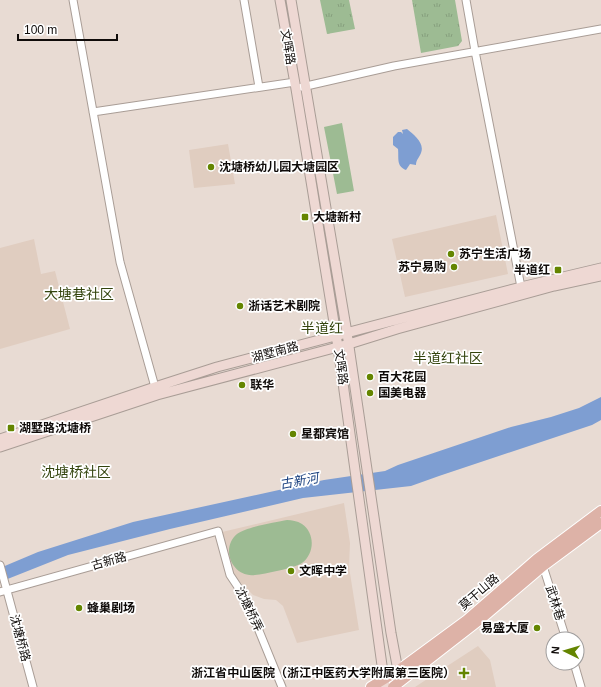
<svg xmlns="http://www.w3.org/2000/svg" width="601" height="687" font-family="Arial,'Noto Sans SC',sans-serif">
	<defs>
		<pattern id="park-tufts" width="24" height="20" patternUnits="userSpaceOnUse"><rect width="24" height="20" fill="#9dbb93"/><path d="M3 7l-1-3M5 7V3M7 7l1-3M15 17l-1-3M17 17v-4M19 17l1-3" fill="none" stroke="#869f7d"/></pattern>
	</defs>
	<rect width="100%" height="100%" fill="#e8dbd3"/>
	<path fill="#e0cdc0" d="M228 144 235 184 194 188 189 150Z
		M496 215 508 274 405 297 392 239Z
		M34 239 41 274 55 271 70 329 0 349V248Z
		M344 503 350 543 349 567 359 630 297 643 283 606 276 600 264 599 253 595 234 576 222 532Z
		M478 646 490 660 496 687H415Z"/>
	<path fill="#9dbb93" d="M342 123 354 191 337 194 324 127Z
		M287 520C292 520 297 521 302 524 315 533 315 553 302 563 294 568 265 574 255 575 232 578 220 548 237 534 246 527 276 522 287 520Z"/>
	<path fill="url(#park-tufts)" d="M320 0H349L355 29 327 34Z
		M412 0H455L462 41 458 46 421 53Z"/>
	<path fill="#7e9ed2" d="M407 129C414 135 425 143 421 153 419 158 416 160 416 165L410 164 406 170C396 166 399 158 398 149L393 145V137L398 132H401L403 134 402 130Z
		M601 397V420L592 425 439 476 411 486 303 498 170 529 68 555 0 582V568L38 552 133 522 324 480 385 471 398 465 511 427 551 417 579 408Z"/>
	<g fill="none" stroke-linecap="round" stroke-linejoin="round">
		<g stroke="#a99d96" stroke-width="9">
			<path id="minor" d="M73 0 120 262 155 387
				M244 0 259 87
				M466 0 475 51 521 287
				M302 87 394 66 601 29
				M93 112 295 82
				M0 565 33 687
				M543 566 566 639
				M0 592 218 531 230 575 246 599 282 687
				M574 663 581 687"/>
		</g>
		<g stroke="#a99d96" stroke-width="11">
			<path id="secondary" d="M280 0 296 89 338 347 385 687
				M291 0 347 333 391 633 399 676
				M0 439 155 387 217 367 521 287 601 268
				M0 447 157 395 349 344 397 329 554 286 601 276"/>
		</g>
		<g stroke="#fff" stroke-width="12">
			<path id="primary" d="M371 687 399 670 467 620 537 559 601 511
				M393 687 483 617 543 566 601 523"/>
		</g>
		<use href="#minor" stroke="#fff" stroke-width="7"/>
		<use href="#secondary" stroke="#eed8d3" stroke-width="9"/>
		<use href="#primary" stroke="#ddb2a7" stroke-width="10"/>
	</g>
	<g fill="#648500" stroke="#fff" stroke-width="1.5">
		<circle cx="211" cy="167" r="4"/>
		<rect x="301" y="213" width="8" height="8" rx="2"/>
		<circle cx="451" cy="254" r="4"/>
		<circle cx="454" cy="267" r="4"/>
		<rect x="554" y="266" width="8" height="8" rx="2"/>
		<circle cx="240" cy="306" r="4"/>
		<circle cx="370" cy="377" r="4"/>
		<circle cx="242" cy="385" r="4"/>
		<circle cx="370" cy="393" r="4"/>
		<rect x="7" y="424" width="8" height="8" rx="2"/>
		<circle cx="293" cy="434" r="4"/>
		<circle cx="291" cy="571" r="4"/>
		<circle cx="79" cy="608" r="4"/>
		<circle cx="537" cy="628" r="4"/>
		<path d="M462 667h4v4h4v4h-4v4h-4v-4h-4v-4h4z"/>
	</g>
	<g text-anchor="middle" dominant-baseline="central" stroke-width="3.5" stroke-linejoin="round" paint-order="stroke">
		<g font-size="12" fill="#0f0b09" stroke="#fff">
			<text transform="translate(288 47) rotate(80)">文晖路</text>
			<text transform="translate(275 352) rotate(-15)">湖墅南路</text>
			<text transform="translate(341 367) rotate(82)">文晖路</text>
			<text transform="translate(109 561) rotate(-16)">古新路</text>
			<text transform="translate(479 592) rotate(-41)">莫干山路</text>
			<text transform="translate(555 603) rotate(72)">武林巷</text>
			<text transform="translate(249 609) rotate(64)">沈塘桥弄</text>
			<text transform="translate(20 638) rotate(75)">沈塘桥路</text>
		</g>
		<g font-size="12" font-weight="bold" fill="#0f0b09" stroke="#fff" text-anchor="start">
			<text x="219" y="167">沈塘桥幼儿园大塘园区</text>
			<text x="313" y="217">大塘新村</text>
			<text x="459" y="254">苏宁生活广场</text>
			<text x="446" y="267" text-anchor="end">苏宁易购</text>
			<text x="550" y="270" text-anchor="end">半道红</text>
			<text x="248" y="306">浙话艺术剧院</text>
			<text x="378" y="377">百大花园</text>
			<text x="250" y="385">联华</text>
			<text x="378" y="393">国美电器</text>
			<text x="19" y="428">湖墅路沈塘桥</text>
			<text x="301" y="434">星都宾馆</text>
			<text x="299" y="571">文晖中学</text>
			<text x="87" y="608">蜂巢剧场</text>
			<text x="529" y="628" text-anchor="end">易盛大厦</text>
			<text x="455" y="673" text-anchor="end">浙江省中山医院（浙江中医药大学附属第三医院）</text>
		</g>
		<g font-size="13" font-style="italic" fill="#1a407f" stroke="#fff">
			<text transform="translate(299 481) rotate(-10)">古新河</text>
		</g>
		<g font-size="14" fill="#33440d" stroke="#fff">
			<text x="79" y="294">大塘巷社区</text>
			<text x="322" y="328">半道红</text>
			<text x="448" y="358">半道红社区</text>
			<text x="76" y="472">沈塘桥社区</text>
		</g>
	</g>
	<g transform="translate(565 651) rotate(275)"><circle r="19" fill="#ffffff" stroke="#9f9d9d"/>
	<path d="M0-3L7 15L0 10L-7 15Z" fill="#648500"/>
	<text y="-6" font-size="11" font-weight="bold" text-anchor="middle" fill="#0f0b09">N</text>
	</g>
	<path d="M18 34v6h99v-6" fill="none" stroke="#0f0b09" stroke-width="2"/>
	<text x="24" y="34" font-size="12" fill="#0f0b09" stroke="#ffffff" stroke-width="3" paint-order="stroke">100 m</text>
</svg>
